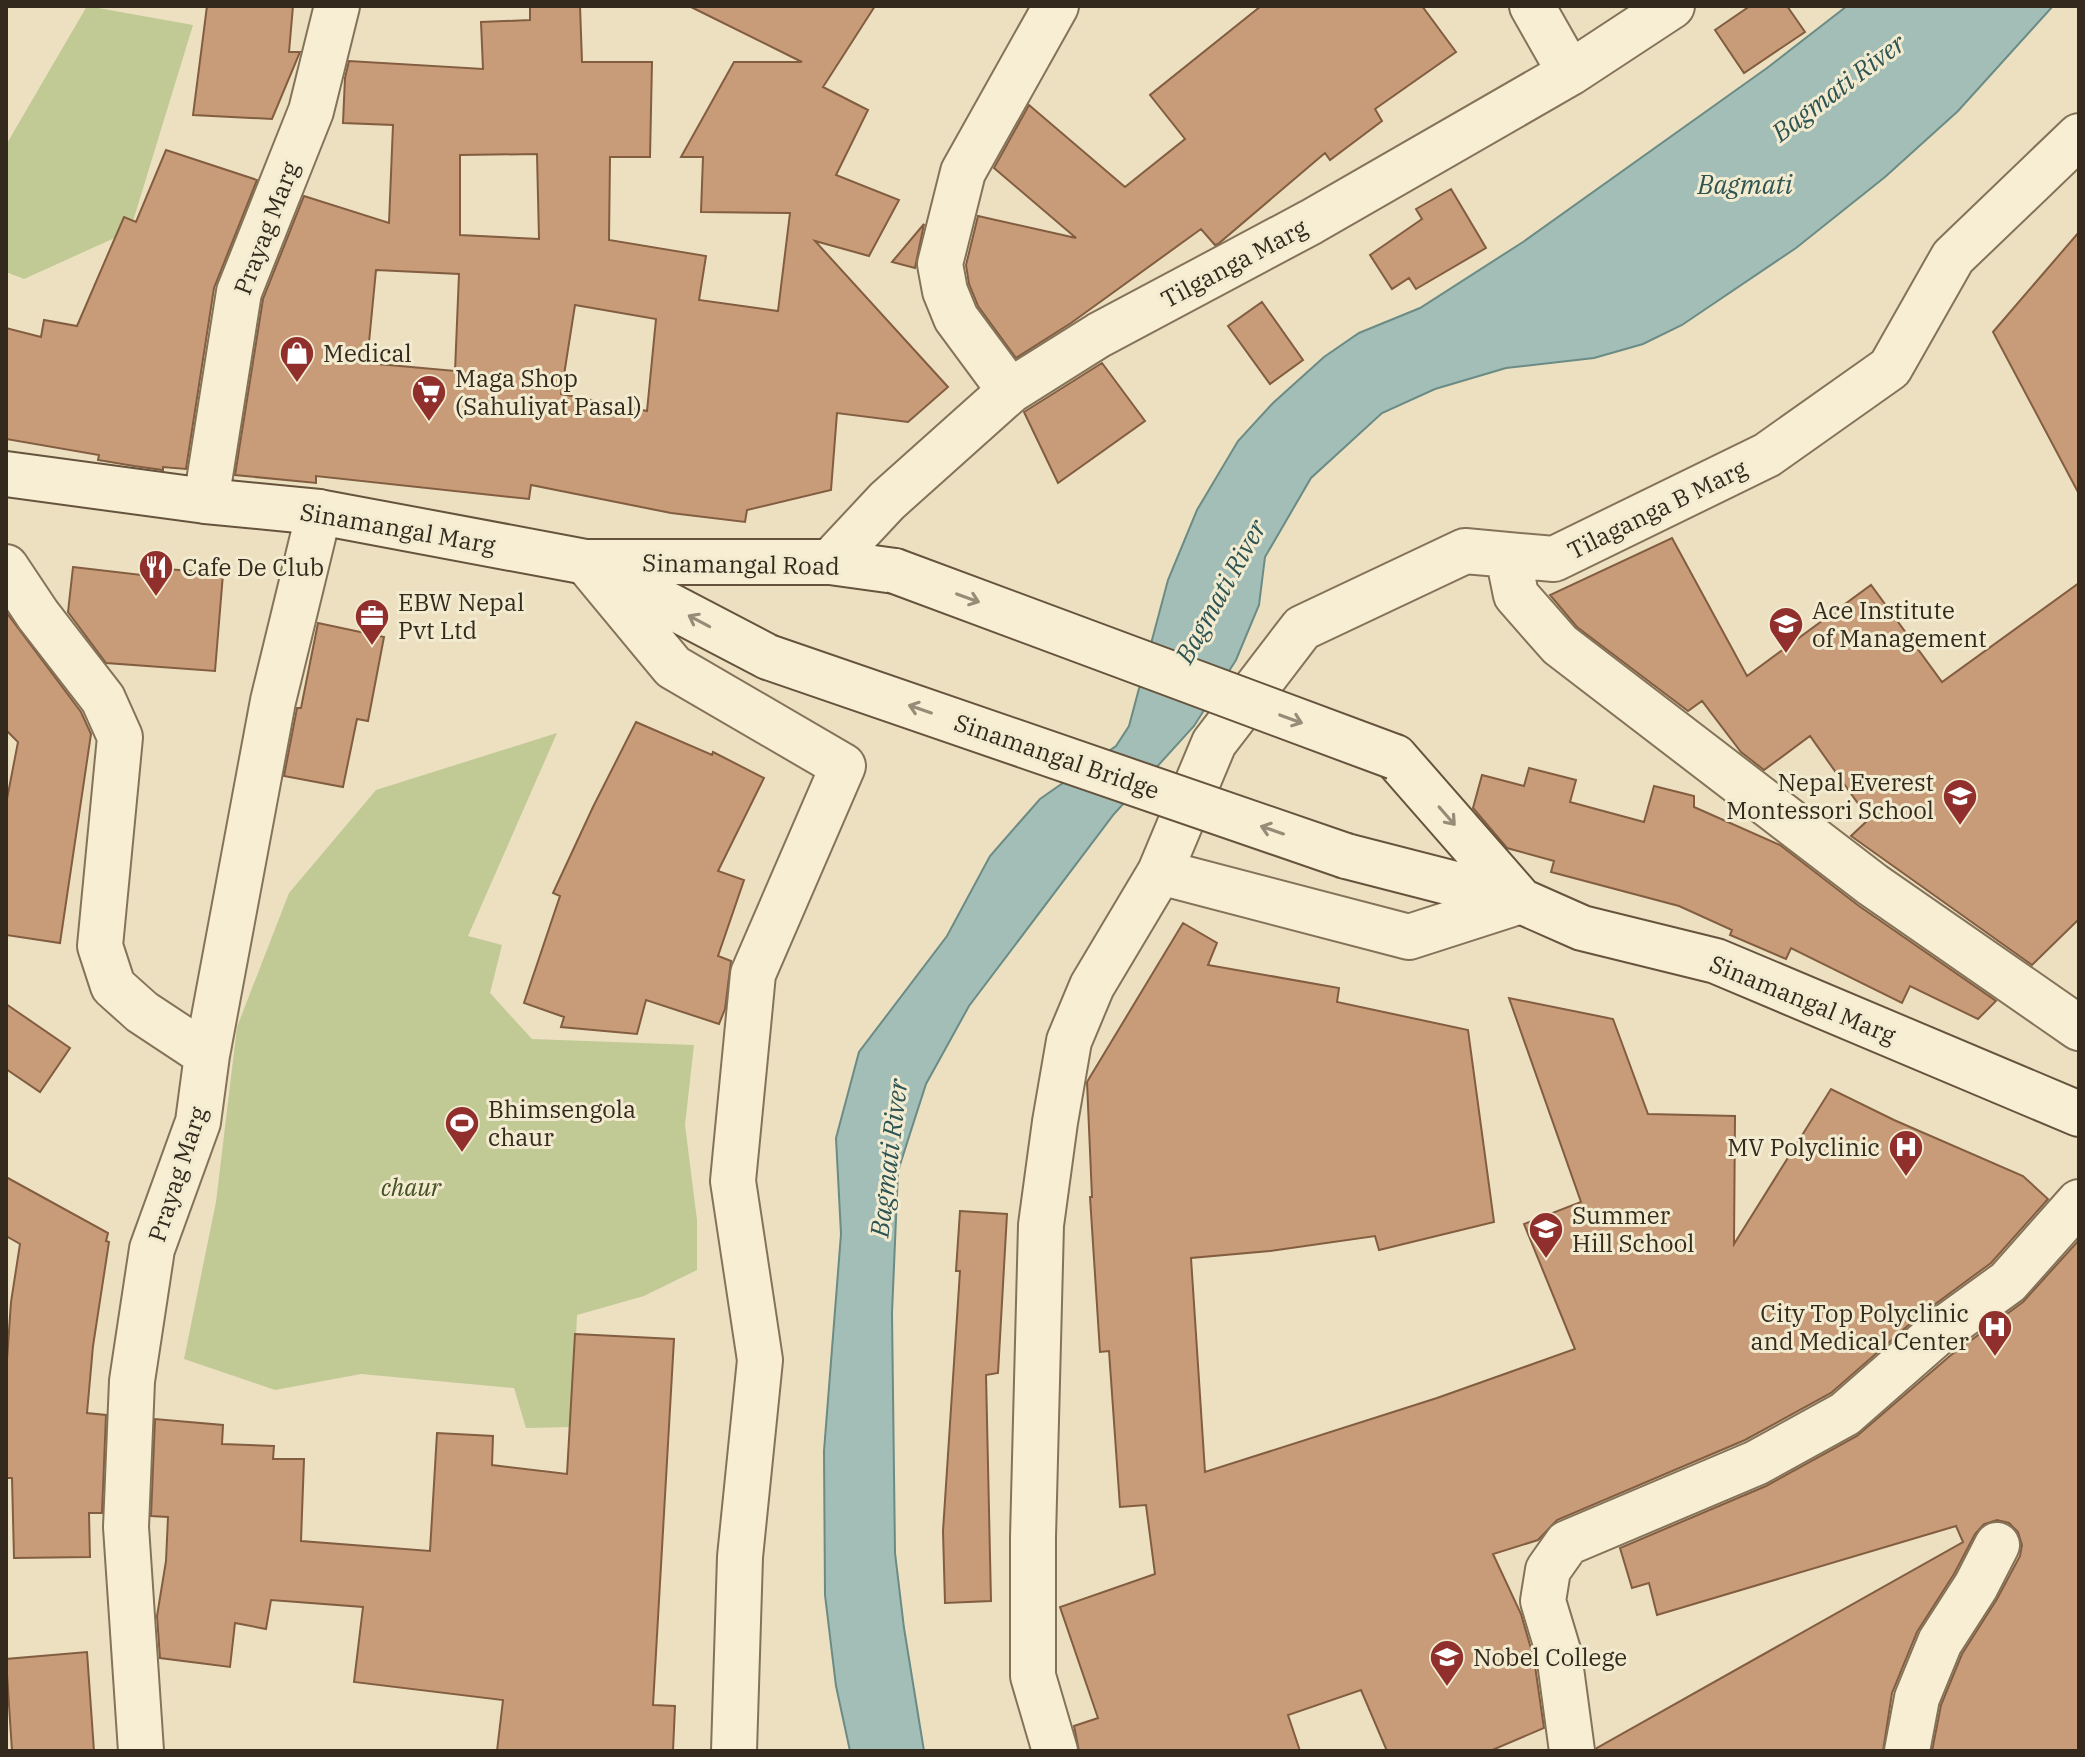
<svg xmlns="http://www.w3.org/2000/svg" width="2085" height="1757" font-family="'IBM Plex Serif',serif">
	<rect width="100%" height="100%" fill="#ece0c1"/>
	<path fill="#c1c995" d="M87 6 193 25 130 231 24 279 6 272V145Z
		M557 733 468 936 502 945 490 993 532 1039 694 1045 685 1125 697 1220V1270L644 1296 577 1315 572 1427 526 1428 514 1388 361 1374 275 1390 184 1359 216 1202 237 1027 289 893 376 790Z"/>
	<path fill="#a3beb7" stroke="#6b8b85" stroke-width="2" d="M1847 6H2053L1958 111 1885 177 1796 248 1682 325 1643 344 1594 358 1506 368 1435 389 1382 413 1311 478 1265 557 1259 605 1236 660 1194 726 1114 814 969 1006 926 1084 898 1171 892 1313 895 1553 904 1628 924 1751H850L836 1686 825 1595 824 1451 841 1234 836 1138 859 1052 947 936 990 856 1040 799 1116 746 1129 726 1168 580 1197 510 1238 441 1273 403 1324 357 1359 333 1420 308 1523 242 1767 68Z"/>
	<path fill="#c89c78" stroke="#825d40" stroke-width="2" fill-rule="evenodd" d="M207 6H293L289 52H300L272 119 193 115Z
		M530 6H580L582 62H652L650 157H610L609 240 706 256 699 300 778 311 790 213 701 212 703 157H681L734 62H802L689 6H875L823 87 868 110 836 175 899 200 869 256 815 241 948 387 908 422 837 413 831 490 747 510 745 522 671 513 531 485 529 499 316 476V483L235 475 263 299 304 196 389 223 393 125 343 123 345 78 349 61 483 69 481 22 530 20ZM537 154 539 239 460 235V155ZM376 270 459 274 455 371 367 363ZM575 305 656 319 647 411 561 394Z
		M1261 6H1422L1456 52 1375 109 1382 121 1330 160 1325 153 1218 244 1215 245 1201 229 1071 323 1016 358 978 306 969 284 966 265 978 216 1076 238 994 168 1029 105 1125 187 1185 139 1150 95Z
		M1750 6H1787L1805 32 1744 73 1715 30Z
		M166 150 257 180 214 288 186 469 163 467V470L134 466 98 460 99 455 6 439V328L41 337 44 320 77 326 124 217 136 222Z
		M1451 189 1486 248 1416 289 1409 278 1392 289 1370 255 1422 219 1416 209Z
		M924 224 915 268 892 262Z
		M2079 232V494L1993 332Z
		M1262 302 1303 360 1270 384 1228 326Z
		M1102 363 1145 421 1058 483 1024 412Z
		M1672 538 1747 676 1871 585 1942 682 2079 583V919L2032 965 1851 836 1869 819 1810 736 1764 770 1741 752 1702 701 1688 711 1577 627 1550 595Z
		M73 567 167 578 168 569 223 574 215 671 106 663 68 612Z
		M6 612 81 712 91 734 60 943 6 935V804L18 742 6 730Z
		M318 623 384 637 368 721 357 719 343 787 284 776 297 708H301Z
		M636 722 712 755 713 752 764 778 718 871 744 880 718 956 731 961 725 1009 719 1024 646 1000 637 1034 561 1027 564 1017 524 1003 560 896 553 893 593 807Z
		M1529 768 1576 780 1570 802 1644 822 1654 786 1694 796V807L1780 845 1859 906 1996 1001 1978 1019 1910 986 1902 1003 1791 948 1786 959 1730 935 1732 930 1679 906 1551 872 1554 861 1507 848 1473 808 1482 775 1524 786Z
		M1183 923 1217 943 1208 965 1339 988 1337 1002 1468 1030 1494 1222 1379 1250 1375 1236 1270 1251 1191 1258 1205 1472 1437 1398 1575 1349 1524 1224 1581 1202 1509 998 1613 1019 1648 1114 1735 1116 1734 1244 1831 1089 1894 1120 2023 1176 2048 1199 1991 1263 1919 1316 1831 1393 1745 1440 1557 1520 1538 1540 1493 1554 1521 1614 1534 1659 1544 1728 1490 1751H1387L1361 1690 1288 1715 1300 1751H1079L1074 1726 1098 1718 1060 1607 1155 1574 1146 1505 1120 1507 1109 1351 1100 1352 1090 1197H1092L1087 1082Z
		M6 1004 70 1048 40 1092 6 1069Z
		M6 1177 108 1233 106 1241 109 1242 93 1346 87 1413 106 1415 102 1513H89L90 1557 14 1558 12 1478H6V1374L11 1302 20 1244 6 1236Z
		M960 1211 1007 1214 998 1373 986 1375 991 1601 945 1603 943 1531 960 1271H956Z
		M2079 1240V1751H1932L1941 1705 1962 1654 1997 1599 2020 1556 2022 1545 2018 1532 2009 1523 1997 1520 1984 1524 1975 1534 1954 1574 1917 1632 1892 1693 1883 1751H1596L1597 1748 1963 1542 1956 1526 1657 1615 1649 1583 1632 1588 1620 1548 1766 1486 1857 1436 1951 1355 2023 1302Z
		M575 1334 674 1339 653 1705 675 1706 673 1751H497L503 1700 354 1682 363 1607 271 1600 266 1629 235 1623 230 1667 160 1658 157 1616 166 1561 168 1517 151 1516 155 1419 223 1425 222 1444 274 1446 273 1459H304L301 1541 430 1551 437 1433 493 1436 492 1465 567 1474Z
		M87 1652 94 1751H12L6 1659Z"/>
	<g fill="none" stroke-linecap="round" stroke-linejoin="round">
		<g stroke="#847259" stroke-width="48">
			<path id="street" d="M1532 6 1570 73
				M1010 391 956 318 945 291 940 264 963 172 1056 6
				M206 501 239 292 311 111 337 6
				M1508 556 1516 595 1560 645 1873 885 2079 1028
				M586 562 673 667 843 766 753 974 733 1181 760 1360 740 1557 734 1751
				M830 562 887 501 1010 391 1099 335 1311 222 1570 73 1672 6
				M6 567 38 615 103 699 120 737 100 946 113 986 142 1012 207 1055
				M1160 872 1409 937 1521 901
				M141 1751 126 1527 132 1381 152 1249 198 1122 207 1055 273 701 319 512
				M1055 1751 1033 1676V1537L1041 1225 1055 1122 1069 1041 1092 986 1160 872 1214 743 1302 628 1465 551 1554 559 1767 455 1890 368 1953 257 2079 136
				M1572 1751 1559 1654 1543 1601 1548 1570 1567 1543 1756 1463 1845 1414 1935 1335 2008 1282 2079 1202
				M1907 1751 1917 1698 1940 1642 1976 1586 1997 1545"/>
		</g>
		<g stroke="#66533d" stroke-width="48">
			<path id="secondary" d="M6 474 206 501 319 512 586 562H830L895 571
				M592 565 768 657
				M1395 757 1521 901
				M1346 856 1521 901 1582 928 1716 961 2079 1114"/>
		</g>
		<use href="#street" stroke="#f7eed3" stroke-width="44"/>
		<use href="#secondary" stroke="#f7eed3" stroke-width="44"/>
		<g stroke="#66533d" stroke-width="48" stroke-linecap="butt">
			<path id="secondary-bridge" d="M895 571 1395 757
				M768 657 1346 856"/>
		</g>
		<use href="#secondary-bridge" stroke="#f7eed3" stroke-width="44"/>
	</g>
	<defs><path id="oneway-shaft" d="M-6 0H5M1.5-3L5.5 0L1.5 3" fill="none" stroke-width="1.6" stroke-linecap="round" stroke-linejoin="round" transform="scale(2)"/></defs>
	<g stroke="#968c78">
		<use href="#oneway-shaft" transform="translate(968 598) rotate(20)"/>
		<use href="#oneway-shaft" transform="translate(699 621) rotate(-152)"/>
		<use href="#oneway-shaft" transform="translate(920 709) rotate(-161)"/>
		<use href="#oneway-shaft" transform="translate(1291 719) rotate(20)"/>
		<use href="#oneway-shaft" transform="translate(1447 816) rotate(49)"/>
		<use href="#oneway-shaft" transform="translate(1272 830) rotate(-161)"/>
	</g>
	<defs>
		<g id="shop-pin" transform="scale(1.8)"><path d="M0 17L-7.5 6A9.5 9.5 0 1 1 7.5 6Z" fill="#902f2c" stroke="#f3ebd0"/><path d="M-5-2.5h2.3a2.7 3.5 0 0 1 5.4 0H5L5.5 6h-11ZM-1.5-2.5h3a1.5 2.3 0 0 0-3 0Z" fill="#fff"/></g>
		<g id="supermarket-pin" transform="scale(1.8)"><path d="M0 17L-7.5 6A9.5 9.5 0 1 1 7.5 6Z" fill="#902f2c" stroke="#f3ebd0"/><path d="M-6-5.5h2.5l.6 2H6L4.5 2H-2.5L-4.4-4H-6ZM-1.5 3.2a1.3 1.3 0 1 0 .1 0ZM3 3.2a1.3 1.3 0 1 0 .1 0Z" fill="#fff"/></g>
		<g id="restaurant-pin" transform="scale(1.8)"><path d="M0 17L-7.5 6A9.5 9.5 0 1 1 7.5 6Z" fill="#902f2c" stroke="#f3ebd0"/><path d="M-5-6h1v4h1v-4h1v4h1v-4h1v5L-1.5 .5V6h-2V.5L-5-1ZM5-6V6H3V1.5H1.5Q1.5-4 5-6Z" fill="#fff"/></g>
		<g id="office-pin" transform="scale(1.8)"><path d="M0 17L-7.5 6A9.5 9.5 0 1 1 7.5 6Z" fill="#902f2c" stroke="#f3ebd0"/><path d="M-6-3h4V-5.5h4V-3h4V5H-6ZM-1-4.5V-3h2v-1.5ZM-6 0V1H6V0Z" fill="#fff"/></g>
		<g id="university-pin" transform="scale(1.8)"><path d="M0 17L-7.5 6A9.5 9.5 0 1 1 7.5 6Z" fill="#902f2c" stroke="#f3ebd0"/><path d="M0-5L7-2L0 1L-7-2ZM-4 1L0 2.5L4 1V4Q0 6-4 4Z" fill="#fff"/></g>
		<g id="school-pin" transform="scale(1.8)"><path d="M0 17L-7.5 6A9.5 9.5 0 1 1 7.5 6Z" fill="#902f2c" stroke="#f3ebd0"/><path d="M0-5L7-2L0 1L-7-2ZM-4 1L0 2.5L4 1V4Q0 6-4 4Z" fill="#fff"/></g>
		<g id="stadium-pin" transform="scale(1.8)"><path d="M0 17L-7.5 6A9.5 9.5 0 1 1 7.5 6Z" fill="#902f2c" stroke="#f3ebd0"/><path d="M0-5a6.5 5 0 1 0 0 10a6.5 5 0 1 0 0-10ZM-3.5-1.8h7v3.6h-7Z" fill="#fff"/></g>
		<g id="hospital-pin" transform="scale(1.8)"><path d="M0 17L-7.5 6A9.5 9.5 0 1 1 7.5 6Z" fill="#902f2c" stroke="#f3ebd0"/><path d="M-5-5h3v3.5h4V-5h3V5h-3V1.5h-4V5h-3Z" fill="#fff"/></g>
	</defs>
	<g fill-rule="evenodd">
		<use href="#shop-pin" x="297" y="353"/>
		<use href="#supermarket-pin" x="429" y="392"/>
		<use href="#restaurant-pin" x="156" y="567"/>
		<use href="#office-pin" x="372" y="616"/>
		<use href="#university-pin" x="1786" y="624"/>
		<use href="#school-pin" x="1960" y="796"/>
		<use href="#stadium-pin" x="462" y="1123"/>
		<use href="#hospital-pin" x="1906" y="1147"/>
		<use href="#school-pin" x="1546" y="1229"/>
		<use href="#hospital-pin" x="1995" y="1327"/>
		<use href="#university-pin" x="1447" y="1657"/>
	</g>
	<g text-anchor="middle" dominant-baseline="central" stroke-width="6" stroke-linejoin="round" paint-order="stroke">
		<g font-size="24" fill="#34291d" stroke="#f3ebd0">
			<text transform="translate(266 228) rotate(-69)">Prayag Marg</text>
			<text transform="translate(1234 263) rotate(-28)">Tilganga Marg</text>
			<text transform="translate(1657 509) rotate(-26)">Tilaganga B Marg</text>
			<text transform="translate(398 528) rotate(10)">Sinamangal Marg</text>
			<text transform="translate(741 564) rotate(1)">Sinamangal Road</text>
			<text transform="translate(1057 756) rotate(19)">Sinamangal Bridge</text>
			<text transform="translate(1803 999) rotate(22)">Sinamangal Marg</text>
			<text transform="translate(177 1174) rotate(-72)">Prayag Marg</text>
		</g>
		<g font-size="24" fill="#34291d" stroke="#f3ebd0" text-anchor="start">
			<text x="323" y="353">Medical</text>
			<text x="455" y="378">Maga Shop<tspan x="455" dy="28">(Sahuliyat Pasal)</tspan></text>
			<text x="182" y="567">Cafe De Club</text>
			<text x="398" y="602">EBW Nepal<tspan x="398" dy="28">Pvt Ltd</tspan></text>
			<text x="1812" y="610">Ace Institute<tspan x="1812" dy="28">of Management</tspan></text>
			<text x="1934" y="782" text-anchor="end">Nepal Everest<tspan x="1934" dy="28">Montessori School</tspan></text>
			<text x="488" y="1109">Bhimsengola<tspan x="488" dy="28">chaur</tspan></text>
			<text x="1880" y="1147" text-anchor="end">MV Polyclinic</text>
			<text x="1572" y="1215">Summer<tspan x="1572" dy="28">Hill School</tspan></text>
			<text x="1969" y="1313" text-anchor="end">City Top Polyclinic<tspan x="1969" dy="28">and Medical Center</tspan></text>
			<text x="1473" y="1657">Nobel College</text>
		</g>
		<g font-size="24" font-style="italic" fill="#435024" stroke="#f3ebd0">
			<text x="411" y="1187">chaur</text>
		</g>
		<g font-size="26" font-style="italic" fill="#2d5453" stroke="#f3ebd0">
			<text transform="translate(1838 87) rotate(-37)">Bagmati River</text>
			<text x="1745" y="184">Bagmati</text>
			<text transform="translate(1220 591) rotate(-61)">Bagmati River</text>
			<text transform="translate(888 1158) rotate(-83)">Bagmati River</text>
		</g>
	</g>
	<rect width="2085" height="1757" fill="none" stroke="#34291d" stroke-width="16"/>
</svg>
